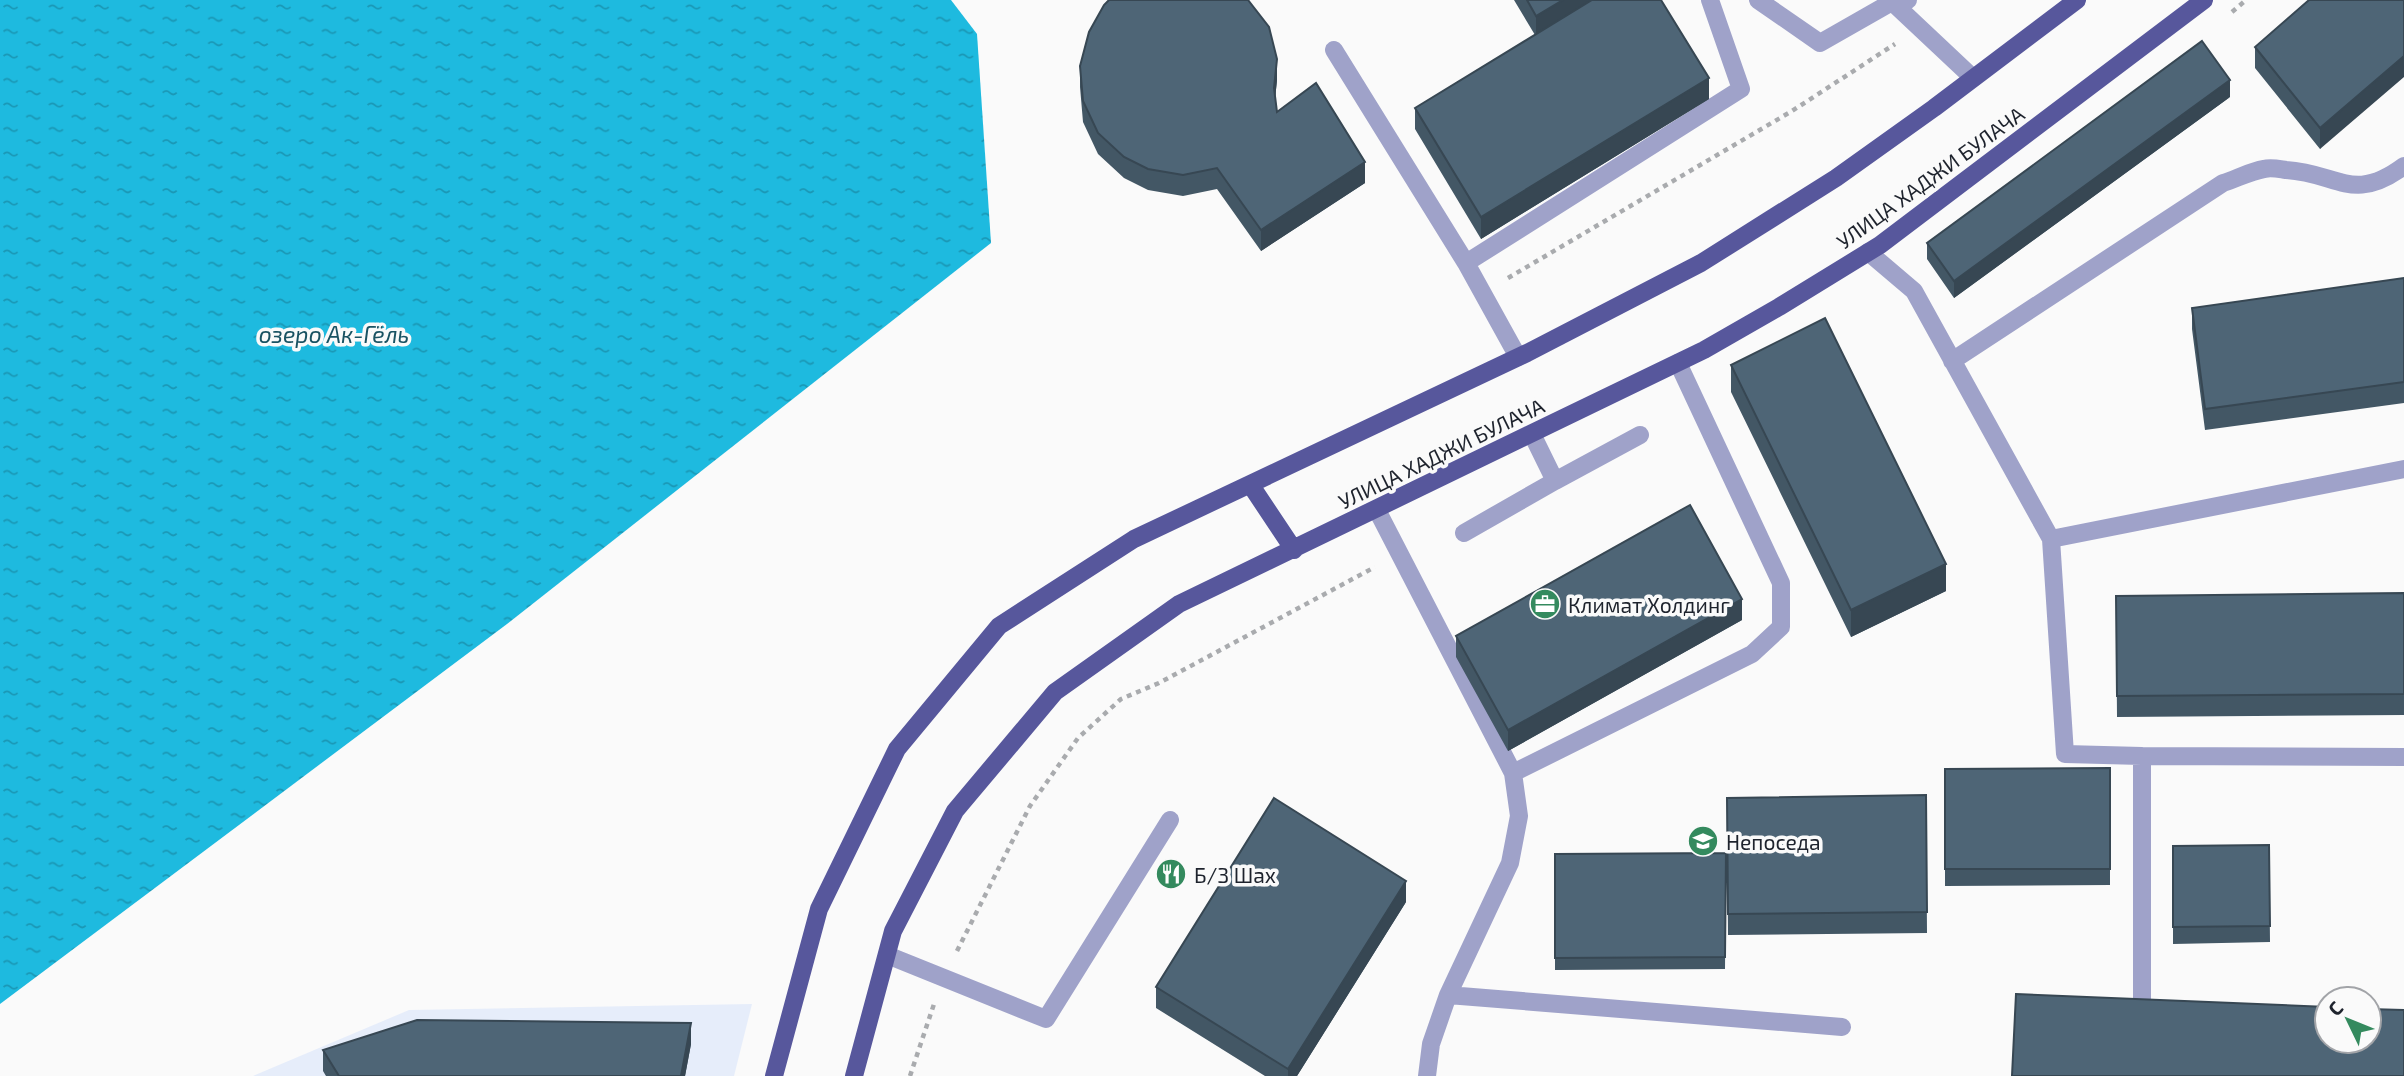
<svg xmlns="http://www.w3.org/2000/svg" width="2404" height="1076" font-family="'Exo 2',sans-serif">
	<defs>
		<pattern id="water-ripples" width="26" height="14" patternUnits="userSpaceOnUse" patternTransform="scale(1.75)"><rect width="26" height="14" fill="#1ebadf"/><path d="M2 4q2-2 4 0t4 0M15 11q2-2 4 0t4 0" fill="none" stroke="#1a97b5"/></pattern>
	</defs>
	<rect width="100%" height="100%" fill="#fafafa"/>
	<path fill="#e6edfa" d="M752 1004 734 1076H253L409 1010Z"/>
	<path fill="url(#water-ripples)" d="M0 0H951L977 34 991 243 507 624 0 1004Z"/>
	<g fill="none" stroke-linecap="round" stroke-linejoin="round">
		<path stroke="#a9abae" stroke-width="4.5" stroke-dasharray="5 5" stroke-linecap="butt" d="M2232 12 2246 0
			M1508 278 1792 111 1895 44
			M957 951 1030 806 1078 738 1121 699 1159 683 1375 567
			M910 1076 934 1004"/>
		<path stroke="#9fa2c9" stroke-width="18" d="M1758 0 1820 43 1892 2 1908 0
			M1890 0 1973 78
			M1334 50 1466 263 1741 89 1710 0
			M1868 252 1914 291 2051 539 2404 469
			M1466 263 1518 357
			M1952 361 2223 183C2236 179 2251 171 2264 169 2271 167 2279 169 2286 170 2338 173 2353 204 2404 166
			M1555 481 1640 435
			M1377 510 1513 773 1519 816 1510 863 1448 995 1431 1044 1427 1076
			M1464 533 1555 481 1532 434
			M2051 539 2065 754 2142 756V1005
			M2142 756 2404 757
			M1513 773 1752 654 1781 627V583L1678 363
			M887 955 1046 1019 1170 820
			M1448 995 1842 1027"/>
		<path stroke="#57579c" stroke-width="18" d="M1250 484 1294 550
			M774 1076 819 909 897 749 999 626 1134 539 1527 353 1701 263 1836 178 1934 108 2077 0
			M854 1076 893 931 955 811 1055 692 1179 604 1704 350 1779 307 1880 245 2204 0"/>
	</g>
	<path fill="#435765" d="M1514 0H1661L1709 99 1481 239 1415 129V108L1535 35Z
		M2404 0 2320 149 2255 68V47Z
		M1080 66 1277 80 1275 99 1277 112 1365 183 1261 251 1217 189 1183 196 1148 190 1124 178 1098 154 1083 122 1080 87Z
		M2230 97 1954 298 1927 259V243Z
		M2404 278V403L2205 430 2192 329V308Z
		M1731 365 1946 591 1851 637 1731 392Z
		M2404 593V715L2117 717 2116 596Z
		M1742 620 1508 751 1456 657V636Z
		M2110 768V885L1945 886V769Z
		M1926 795 1927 933 1728 935 1727 798Z
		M2269 845 2270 942 2173 944V846Z
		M1726 853 1725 969 1555 970V854Z
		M1406 902 1297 1076H1265L1156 1008V987Z
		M691 1044 685 1076H326L323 1071V1050Z"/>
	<path fill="#374753" d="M1563 0H1599L1536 37V16Z
		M2404 56V77L2320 149V128Z
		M1277 59V80L1274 109V88Z
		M1709 78V99L1481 239V217Z
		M2230 80V97L1954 298V281Z
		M1365 162V183L1261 251V230Z
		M1946 564V591L1851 637V610Z
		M1742 599V620L1508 751V730Z
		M1406 881V902L1297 1076H1288V1069Z
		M691 1023V1044L685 1076H681Z"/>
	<path fill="#4e6576" stroke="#374753" stroke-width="2" d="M1109 0H1248L1269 27 1277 59 1274 88 1277 112 1316 83 1365 162 1261 230 1217 168 1183 175 1148 169 1124 157 1098 133 1083 101 1080 66 1089 32 1104 5Z
		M1527 0H1563L1536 16Z
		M1592 0H1661L1709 78 1481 217 1415 108Z
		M2309 0H2404V56L2320 128 2255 47Z
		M2202 41 2230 80 1954 281 1927 243Z
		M2404 278V382L2205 409 2192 308Z
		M1825 318 1946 564 1851 610 1731 365Z
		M1690 505 1742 599 1508 730 1456 636Z
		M2404 593V694L2117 696 2116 596Z
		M2110 768V869H1945V769Z
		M1926 795 1927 912 1728 914 1727 798Z
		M1274 798 1406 881 1288 1069 1156 987Z
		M2269 845 2270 926 2173 927V846Z
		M1726 853 1725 957 1555 958V854Z
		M2016 994 2327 1007V1041H2369V1009L2404 1010V1076H2012Z
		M417 1020 691 1023 681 1076H339L323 1050Z"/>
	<defs>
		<g id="office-disc" transform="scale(1.575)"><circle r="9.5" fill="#348a5e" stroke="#fafafa"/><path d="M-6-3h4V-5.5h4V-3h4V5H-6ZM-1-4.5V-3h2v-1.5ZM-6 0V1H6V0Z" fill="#fff"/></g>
		<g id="school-disc" transform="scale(1.575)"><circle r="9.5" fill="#348a5e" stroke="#fafafa"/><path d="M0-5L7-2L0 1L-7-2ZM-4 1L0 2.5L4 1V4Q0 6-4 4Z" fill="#fff"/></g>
		<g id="restaurant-disc" transform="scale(1.575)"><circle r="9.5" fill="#348a5e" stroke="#fafafa"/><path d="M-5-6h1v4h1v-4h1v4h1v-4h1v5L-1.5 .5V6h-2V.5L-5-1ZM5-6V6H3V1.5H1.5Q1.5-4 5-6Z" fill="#fff"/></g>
	</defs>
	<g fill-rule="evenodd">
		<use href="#office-disc" x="1545" y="604"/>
		<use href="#school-disc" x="1703" y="841"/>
		<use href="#restaurant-disc" x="1171" y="874"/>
	</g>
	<g text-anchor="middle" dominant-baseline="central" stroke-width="7" stroke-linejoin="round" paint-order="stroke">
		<g font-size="21" fill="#1e232d" stroke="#fafafa">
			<text transform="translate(1930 177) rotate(-36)">УЛИЦА ХАДЖИ БУЛАЧА</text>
			<text transform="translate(1441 453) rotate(-26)">УЛИЦА ХАДЖИ БУЛАЧА</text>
		</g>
		<g font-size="21" fill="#1e232d" stroke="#fafafa" text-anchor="start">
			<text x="1568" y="604">Климат Холдинг</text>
			<text x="1726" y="841">Непоседа</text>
			<text x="1194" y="874">Б/З Шах</text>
		</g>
		<g font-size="23" font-style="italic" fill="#195262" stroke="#fafafa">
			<text x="334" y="334">озеро Ак-Гёль</text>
		</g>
	</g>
	<g transform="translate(2348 1020) rotate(313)"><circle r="33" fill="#fafafa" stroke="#a2a4a8" stroke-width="2"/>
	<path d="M0-5L12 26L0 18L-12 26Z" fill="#348a5e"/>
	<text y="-10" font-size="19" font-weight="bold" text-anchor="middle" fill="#1e232d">С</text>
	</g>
</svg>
